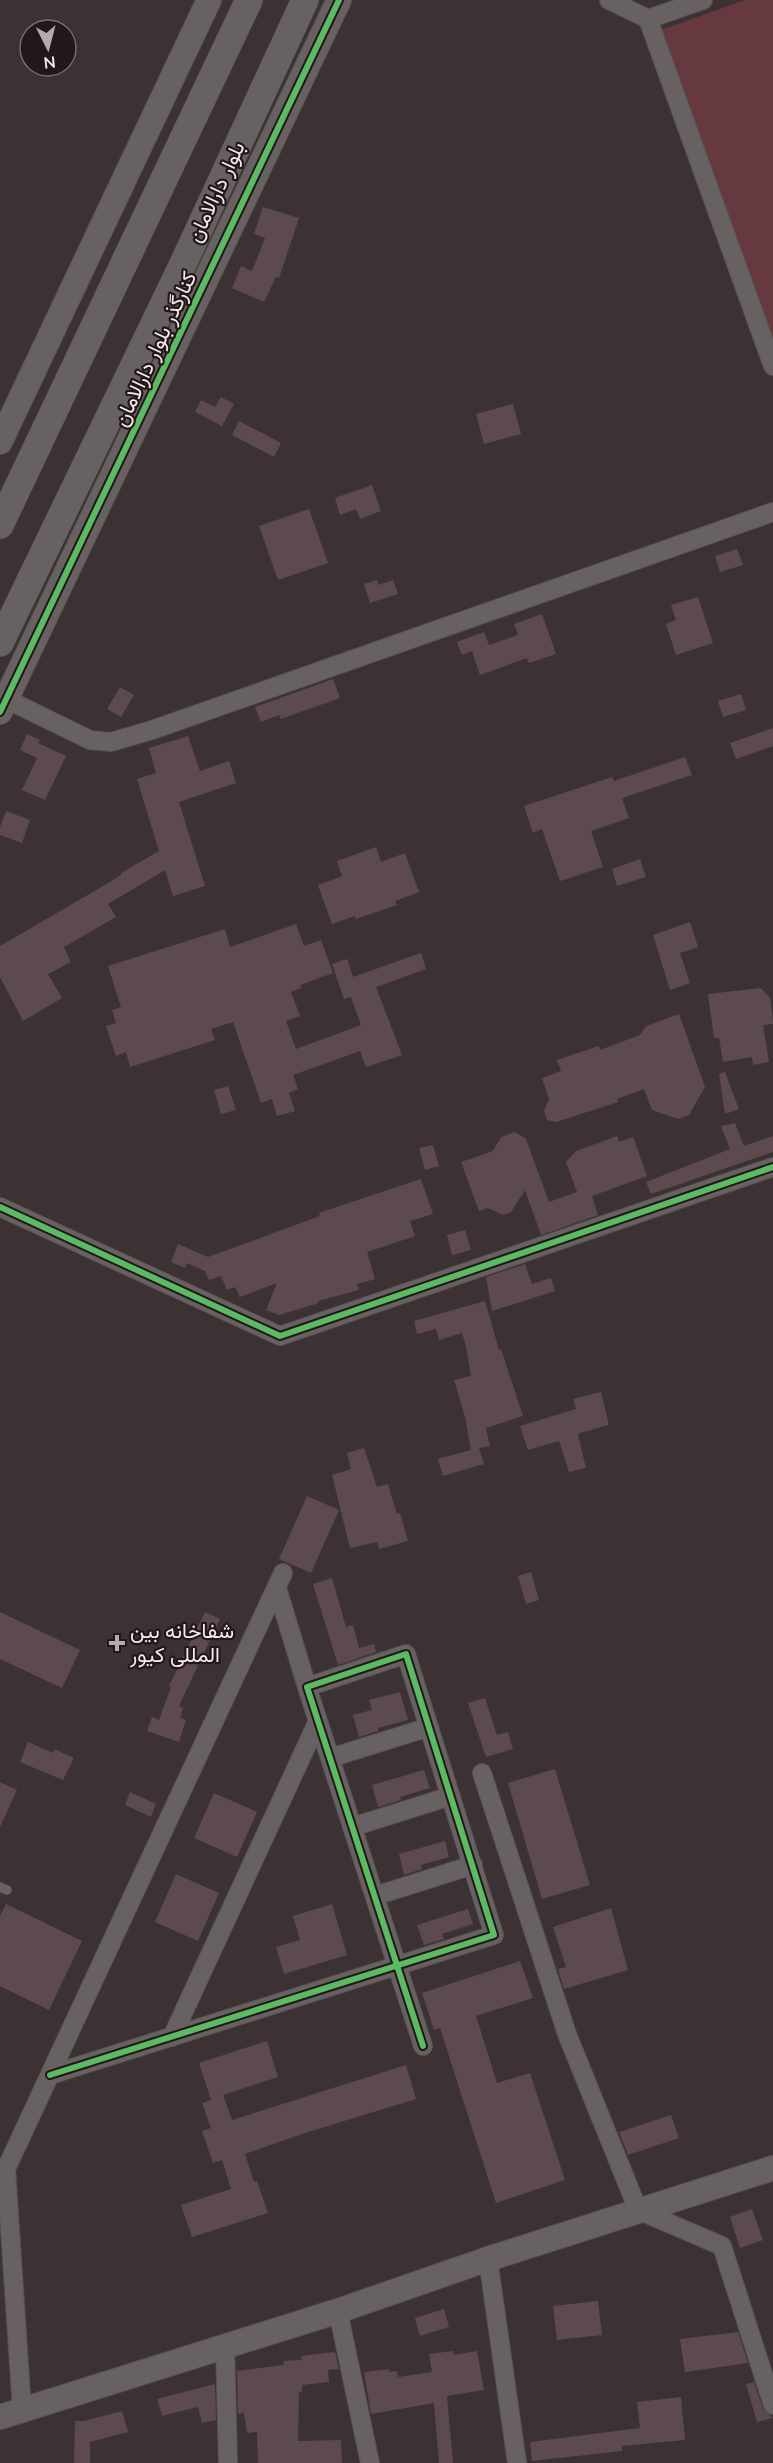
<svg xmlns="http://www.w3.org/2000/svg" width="773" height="2463" font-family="'Nunito Sans',Vazirmatn,sans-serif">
	<rect width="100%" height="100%" fill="#3c3234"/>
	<path fill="#65393f" d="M745 0H773V352L661 30Z"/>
	<path fill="#5d4a4e" d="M263 207 299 218 279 278 276 277 264 302 232 288 241 266 252 271 265 238 254 234Z
		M221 397 234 404 222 426 195 412 201 400 215 407Z
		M513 404 521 434 484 444 476 414Z
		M239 421 281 443 274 457 232 435Z
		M372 485 381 511 360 519 356 509 340 515 335 498Z
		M309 509 328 563 278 580 259 526Z
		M737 549 743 565 720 572 715 556Z
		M377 580 378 585 393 580 398 594 370 603 364 584Z
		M698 597 713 643 676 655 666 624 676 620 671 605Z
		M542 614 556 654 529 663 527 658 480 675 472 651 462 655 457 642 484 632 489 645 518 635 514 624Z
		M333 679 340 698 281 719 279 715 261 722 255 707Z
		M120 687 134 695 121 717 107 709Z
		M741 694 746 710 723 717 718 701Z
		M773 728V746L736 759 730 743Z
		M27 734 40 740 38 743 66 756 45 800 22 790 37 758 20 750Z
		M188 736 200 771 229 761 236 783 179 802 205 886 173 896 165 870 108 904 116 917 64 947 71 962 48 974 62 998 23 1021 0 977V946L110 882 122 874 121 873 159 851 137 779 156 773 149 748Z
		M685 757 692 775 622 798 629 818 591 831 603 867 560 881 542 829 533 833 524 806 612 777 614 781Z
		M6 811 30 820 22 843 0 835V827Z
		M376 847 381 862 405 853 419 892 395 901 397 905 382 910 356 919 355 916 332 924 318 885 342 876 337 861Z
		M640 859 646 877 617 886 612 869Z
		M690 922 698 947 680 953 690 983 670 990 653 935Z
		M296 924 304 946 321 940 333 973 300 985 301 988 291 992 300 1016 286 1021 296 1049 361 1025 351 997 344 999 332 964 347 959 353 977 421 953 426 969 376 987 402 1055 366 1067 360 1051 293 1075 298 1089 289 1093 295 1111 277 1116 272 1099 261 1103 233 1022 211 1029 215 1040 130 1067 126 1052 116 1056 106 1026 116 1023 112 1010 121 1007 108 966 225 929 230 947Z
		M761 988 770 998 773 1021V1024L763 1025 769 1062 753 1065 752 1057 723 1062 719 1038H714L708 994Z
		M679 1014 705 1087 689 1115 678 1119 652 1110 644 1089 617 1099 618 1102 556 1122 547 1120 544 1111 549 1099 542 1078 561 1071 557 1060 599 1046 600 1050 640 1035 646 1026Z
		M725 1072 739 1109 725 1114 719 1074Z
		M228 1086 236 1110 221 1114 214 1090Z
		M735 1123 744 1146 773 1136V1152L651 1194 646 1182 730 1149 721 1126Z
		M515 1132 526 1139 549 1202 577 1192 566 1162 576 1151 617 1136 619 1142 633 1137 647 1176 592 1196 598 1215 541 1235 525 1190 511 1212 503 1215 488 1208 479 1211 461 1162 493 1151 501 1137Z
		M433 1145 439 1166 425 1170 419 1148Z
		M421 1179 433 1214 410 1221 415 1236 367 1252 375 1279 357 1284 359 1290 318 1301 319 1303 279 1315 266 1310 277 1283 240 1297 235 1287 227 1290 221 1276 209 1280 205 1271 187 1263 185 1268 171 1262 178 1244 208 1257 320 1216 319 1213Z
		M465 1230 471 1250 452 1255 447 1235Z
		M525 1264 532 1284 551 1278 555 1291 492 1311 486 1277Z
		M485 1301 499 1350 501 1349 523 1416 486 1428 490 1446 479 1448 484 1464 443 1476 438 1459 471 1450 465 1417 454 1380 471 1376 466 1346 462 1333 439 1340 436 1329 417 1334 414 1321Z
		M601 1392 609 1425 580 1433 578 1435 586 1468 569 1472 559 1441 528 1450 520 1426 576 1409 573 1399Z
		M364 1448 377 1487 388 1484 397 1514 400 1513 408 1541 379 1549 377 1542 350 1548 332 1475 351 1469 347 1453Z
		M307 1496 339 1510 311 1573 279 1559Z
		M531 1572 539 1600 526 1604 518 1576Z
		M332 1578 346 1627 353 1625 359 1648 374 1644 376 1652 338 1665 313 1584Z
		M0 1612 80 1650 62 1688 0 1659Z
		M205 1612 220 1619 179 1706 183 1708 180 1718 186 1720 179 1742 147 1731 152 1717 159 1720 171 1687 169 1686Z
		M400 1692 408 1720 378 1728V1731L359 1737 353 1715 372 1710 369 1700Z
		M485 1698 497 1735 508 1732 513 1749 486 1757 468 1703Z
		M28 1742 53 1753 54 1749 74 1758 63 1780 20 1762Z
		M555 1769 590 1885 542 1899 508 1783Z
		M424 1770 430 1788 400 1797 401 1800 378 1807 372 1785Z
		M0 1782 17 1790 0 1827Z
		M130 1792 156 1804 151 1817 125 1805Z
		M214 1793 257 1812 237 1857 194 1838Z
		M445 1841 449 1857 421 1865 422 1869 404 1875 399 1854Z
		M176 1874 219 1893 198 1941 155 1922Z
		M6 1904 82 1941 49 2010 0 1986V1916Z
		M332 1904 347 1955 284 1974 276 1947 300 1940 293 1916Z
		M611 1908 628 1970 564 1989 558 1969 566 1967 553 1927Z
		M468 1909 473 1924 442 1934 444 1939 424 1945 417 1925Z
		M520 1961 533 1998 476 2016 497 2083 530 2073 565 2180 496 2203 440 2028 434 2030 422 1993Z
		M267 2041 278 2077 223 2095 232 2120 406 2065 416 2099 305 2133 245 2154 254 2182 257 2181 268 2213 192 2237 181 2205 231 2189 222 2160 213 2163 202 2131 211 2128 202 2103 211 2100 199 2063Z
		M671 2115 679 2138 628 2155 619 2132Z
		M752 2209 763 2240 740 2248 730 2217Z
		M598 2301 602 2335 557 2340 553 2306Z
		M444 2309 449 2327 420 2336 415 2318Z
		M738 2332 748 2363 685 2372 680 2339Z
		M453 2351 454 2355 477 2351 484 2390 447 2396 453 2463H439L434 2403 371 2414 364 2372 389 2369V2372L397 2371 398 2377 432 2372 429 2354Z
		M335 2352 339 2369 328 2370 329 2382 302 2385V2392H299L298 2441 341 2440 342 2463H258L257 2432 247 2433 244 2413 238 2414 237 2371 284 2365 283 2361 302 2360 301 2356Z
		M754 2382 763 2409 773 2418 757 2422 746 2384Z
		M215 2384 216 2420 202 2423 198 2407 162 2416 157 2399Z
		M681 2397 685 2440 622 2446V2451L532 2461 530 2442 640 2428 637 2402Z
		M122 2411 128 2432 90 2442V2463H74L75 2421H84Z"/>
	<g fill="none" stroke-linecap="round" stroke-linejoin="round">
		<g stroke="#595152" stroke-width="10">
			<path id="service" d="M0 1887 7 1890"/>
		</g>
		<g stroke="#595152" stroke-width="20">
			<path id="minor" d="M609 0 648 19
				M648 19 773 366
				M648 19 703 0
				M6 699 90 740 111 742 152 730 773 512
				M0 1207 280 1336 773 1167
				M277 1588 307 1687
				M330 1758 429 1727
				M482 1773 567 2034 638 2210 722 2246 773 2405
				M352 1827 451 1796
				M375 1896 473 1865
				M172 2037 318 1721
				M50 2075C198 2029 346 1982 494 1935L406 1654 307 1687 423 2046
				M488 2259 517 2463
				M338 2311 370 2463
				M225 2344 228 2463
				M22 2410 6 2169 283 1573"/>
		</g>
		<g stroke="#595152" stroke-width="26">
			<path id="tertiary" d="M0 442 209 0
				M0 712 339 0
				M0 2417 338 2311 488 2259 773 2168"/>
		</g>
		<g stroke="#595152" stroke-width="28">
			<path id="secondary" d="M0 525 249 0
				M0 643 183 264 305 0"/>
		</g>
		<use href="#service" stroke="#686162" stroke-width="9"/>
		<use href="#minor" stroke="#686162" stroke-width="18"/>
		<use href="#tertiary" stroke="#686162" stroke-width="24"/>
		<use href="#secondary" stroke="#686162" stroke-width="27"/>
		<g stroke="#211819" stroke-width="10">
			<path id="cycleway" d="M0 712 339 0
				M0 1207 280 1336 773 1167
				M50 2075C198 2029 346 1982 494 1935L406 1654 307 1687 423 2046"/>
		</g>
		<use href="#cycleway" stroke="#5cba63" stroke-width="6"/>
	</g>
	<path fill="#b6aaac" stroke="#211819" stroke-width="2" d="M114 1634h6v6h6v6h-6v6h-6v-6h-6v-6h6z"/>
	<g text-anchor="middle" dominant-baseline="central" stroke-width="4.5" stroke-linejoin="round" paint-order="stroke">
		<g font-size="21" fill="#f7eaec" stroke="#211819">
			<text transform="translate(216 192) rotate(-65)">بلوار دارالامان</text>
			<text transform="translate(155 349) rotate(-65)">کنارگذر بلوار دارالامان</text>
		</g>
		<g font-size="21" fill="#f7eaec" stroke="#211819" text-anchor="start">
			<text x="130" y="1631">شفاخانه بین<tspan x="130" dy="24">المللی کیور</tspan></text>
		</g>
	</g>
	<g transform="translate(48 48) rotate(174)"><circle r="28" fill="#211819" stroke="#776c6d" stroke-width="1.5"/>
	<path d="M0-4.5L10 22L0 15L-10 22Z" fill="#b6aaac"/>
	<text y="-9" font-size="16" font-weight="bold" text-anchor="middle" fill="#f7eaec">N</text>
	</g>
</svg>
